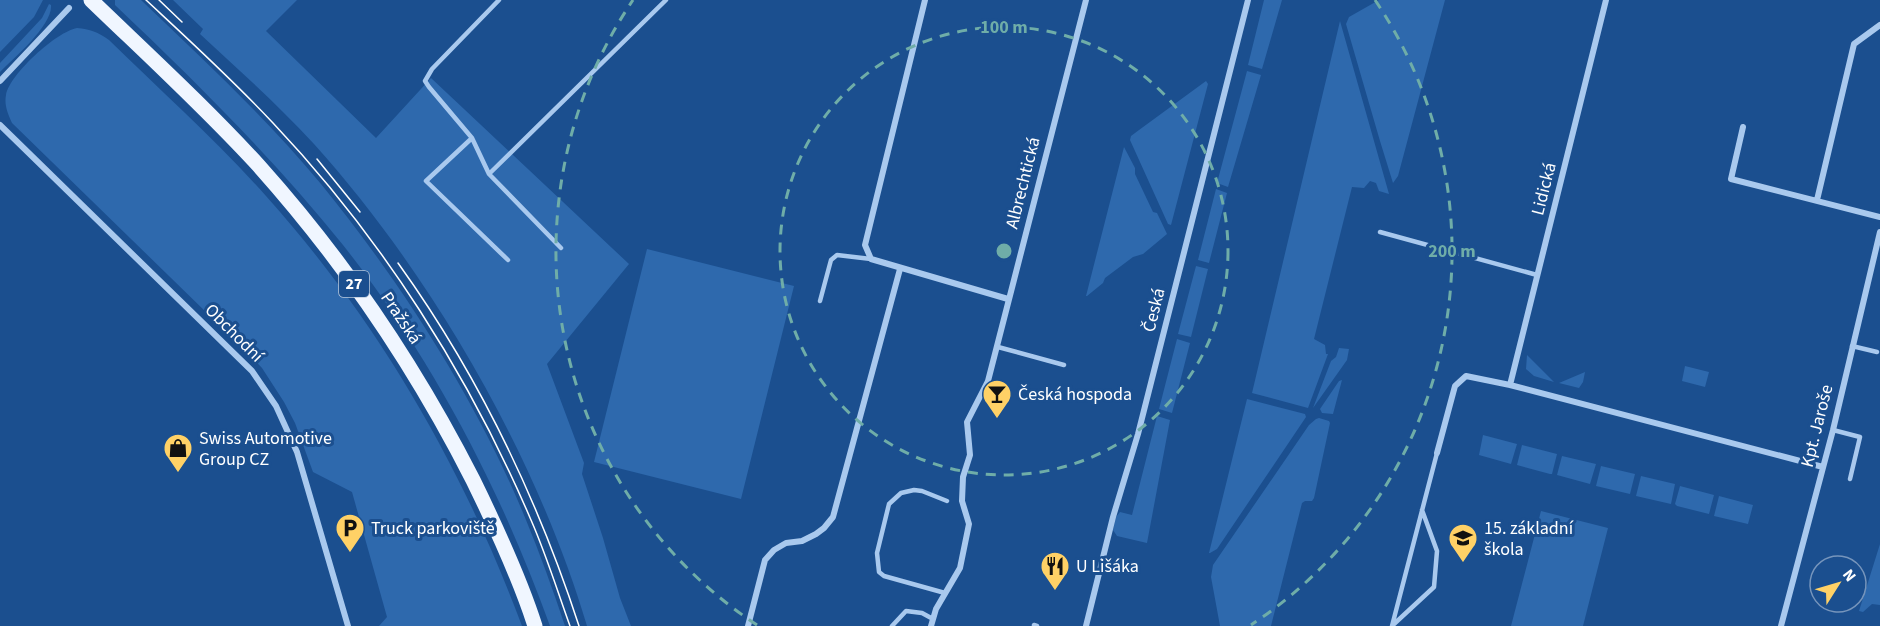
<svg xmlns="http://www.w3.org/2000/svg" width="1880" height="626" font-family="'Source Sans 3',sans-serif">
	<rect width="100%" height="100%" fill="#1b4f8f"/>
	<path fill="#2e69ad" d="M0 0H43L34 17 0 52Z
		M115 0H141C203 59 266 118 321 184 401 282 478 402 526 520 540 554 553 590 565 626H550C501 490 433 359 343 245 274 159 195 81 115 5Z
		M173 0H297L266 31 376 138 431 78 629 264 547 364 584 463 582 474 603 538 620 598 631 626H587C537 457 432 275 314 144 278 105 239 70 200 34L203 29Z
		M1264 0H1282L1262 69 1248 65Z
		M1379 0H1445L1398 176 1393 183 1380 141 1346 24 1349 17Z
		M49 4 51 5C53 25 14 58 0 72V63L42 18Z
		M1340 21 1389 194 1379 191 1376 183 1370 181 1364 188 1352 187 1314 339 1325 345 1326 354H1328L1308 408 1252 393Z
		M77 28C90 29 98 32 109 40 161 91 217 141 266 196 379 322 463 468 522 626H379L387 617 352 492 313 472 295 423 284 402 262 368 248 353 12 123C8 114 4 105 6 95 10 74 56 32 77 28Z
		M1247 71 1261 75 1228 187 1217 183Z
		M1206 81 1208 84 1171 225 1168 224 1130 140 1131 136 1139 130Z
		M1124 147 1135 168V174L1153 212 1157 213 1167 234 1143 254 1133 257 1105 278 1103 283 1087 296H1086Z
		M1216 189 1227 193 1209 263 1198 260Z
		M647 249 794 286 741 499 594 462Z
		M1196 266 1208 269 1191 337 1178 334Z
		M1177 339 1190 343 1172 413 1159 409Z
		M1339 348 1349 349 1347 360 1313 408 1331 361 1336 357Z
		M1527 355 1554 382 1534 376 1526 369Z
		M1685 366 1709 372 1705 387 1682 381Z
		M1585 372 1583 382 1579 388 1559 383Z
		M1342 380 1333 414 1322 413 1320 409 1339 381Z
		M1247 399 1305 414 1306 417 1217 549 1210 553H1209Z
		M1157 416 1170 420 1147 543 1117 536 1113 530 1116 517 1120 512 1132 515Z
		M1319 418 1329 421 1330 423 1314 498 1312 501H1305L1302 503 1271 626H1220L1211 577 1213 565 1309 425 1316 419Z
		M1483 435 1517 444 1511 464 1479 455Z
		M1522 445 1557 454 1552 474H1550L1517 465Z
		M1562 456 1596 464 1590 484 1557 475Z
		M1601 466 1635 474 1630 494 1596 486Z
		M1641 476 1675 484 1671 504 1636 496Z
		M1680 486 1714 495 1709 514 1677 506 1675 504Z
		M1719 496 1753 505 1748 524 1714 516Z
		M1541 511 1608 528 1583 626H1511Z
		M1880 544V605L1872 604 1863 612 1859 611Z"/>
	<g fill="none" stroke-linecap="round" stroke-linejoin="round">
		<path stroke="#a9c9ee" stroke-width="4.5" d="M499 0 432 69 425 81 429 87 472 138 489 174 561 248
			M472 138 426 181 508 260
			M489 174 666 0
			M1380 232 1537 275
			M820 301 831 260 837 255 871 259
			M1852 346 1877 352
			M998 347 1064 365
			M1833 430 1860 437 1850 479
			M945 593 884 576 879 572 877 553 889 504 901 493 914 490 922 491 947 501
			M1034 625 1037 626
			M1393 625 1434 587 1437 551 1422 510
			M892 626 906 611 922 613 933 619
			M1392 626 1437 453"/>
		<path stroke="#a9c9ee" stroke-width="6" d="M925 0 865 245 871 259 1008 299
			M0 81 69 8
			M0 125 252 371 276 406 297 452 348 626
			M1743 127 1731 179 1880 217
			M1817 200 1854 44 1880 25
			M1510 385 1606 0
			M1437 453 1455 386 1466 376 1510 385 1823 467
			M748 626 765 560 774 550 786 543 802 541 816 534 824 528 833 517 900 269
			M931 626 936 609 960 568 969 524 962 501 963 477 970 455 967 422 988 381 1086 0
			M1086 626 1113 517 1138 434 1248 0
			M1781 626 1833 430 1880 232"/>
		<path stroke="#f0f6ff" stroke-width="15" d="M91 0C147 54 206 108 259 166 344 261 415 366 473 480 496 527 519 576 535 626"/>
		<path stroke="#fff" stroke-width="1.5" d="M146 0C189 40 233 80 273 123 382 238 469 375 531 520 546 554 557 590 570 626
			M159 0 182 22
			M317 159 360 212
			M398 263C477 373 537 497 579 626"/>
	</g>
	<g fill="none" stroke="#6fada8" stroke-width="3" stroke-dasharray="10 8">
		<circle cx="1004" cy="251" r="224"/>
		<path d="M757 625A448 448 0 0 1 633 0M1375 0A448 448 0 0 1 1251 625"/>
	</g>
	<defs>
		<g id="bar-pin" transform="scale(1.5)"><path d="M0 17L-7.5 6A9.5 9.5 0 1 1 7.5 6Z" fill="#ffd166" stroke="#1b4f8f"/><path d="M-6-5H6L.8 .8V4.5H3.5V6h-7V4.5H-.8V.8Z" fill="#111"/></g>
		<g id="shop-pin" transform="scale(1.5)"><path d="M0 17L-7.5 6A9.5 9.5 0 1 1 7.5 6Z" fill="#ffd166" stroke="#1b4f8f"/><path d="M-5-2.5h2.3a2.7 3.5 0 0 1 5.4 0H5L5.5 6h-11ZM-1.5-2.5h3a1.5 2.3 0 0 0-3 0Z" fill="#111"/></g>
		<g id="parking-pin" transform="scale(1.5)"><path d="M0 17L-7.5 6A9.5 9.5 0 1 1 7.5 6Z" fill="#ffd166" stroke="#1b4f8f"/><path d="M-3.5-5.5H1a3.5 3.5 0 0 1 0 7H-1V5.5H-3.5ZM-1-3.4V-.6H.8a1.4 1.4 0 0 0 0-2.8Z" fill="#111"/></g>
		<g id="school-pin" transform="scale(1.5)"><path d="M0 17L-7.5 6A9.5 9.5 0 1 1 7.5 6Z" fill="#ffd166" stroke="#1b4f8f"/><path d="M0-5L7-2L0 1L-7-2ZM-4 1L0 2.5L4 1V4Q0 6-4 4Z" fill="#111"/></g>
		<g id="restaurant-pin" transform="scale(1.5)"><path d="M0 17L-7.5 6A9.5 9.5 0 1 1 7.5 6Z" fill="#ffd166" stroke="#1b4f8f"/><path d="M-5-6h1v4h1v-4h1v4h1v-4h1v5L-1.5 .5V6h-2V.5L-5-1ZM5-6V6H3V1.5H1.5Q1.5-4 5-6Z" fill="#111"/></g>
	</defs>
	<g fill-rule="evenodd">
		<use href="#bar-pin" x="997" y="394"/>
		<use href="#shop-pin" x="178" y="448"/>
		<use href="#parking-pin" x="350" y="528"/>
		<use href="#school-pin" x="1463" y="538"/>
		<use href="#restaurant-pin" x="1055" y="566"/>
	</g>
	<g text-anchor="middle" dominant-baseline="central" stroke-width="6" stroke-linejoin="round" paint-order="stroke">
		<rect fill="#1b4f8f" stroke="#bbcadd" stroke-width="1.5" x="339" y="271" width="30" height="26" rx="4.5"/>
		<g font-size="16" font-weight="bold" fill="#fff">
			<text x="354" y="284">27</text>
		</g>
		<g font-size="18" fill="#fff" stroke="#1b4f8f">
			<text transform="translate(1023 183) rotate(-76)">Albrechtická</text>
			<text transform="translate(1544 189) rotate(-76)">Lidická</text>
			<text transform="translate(1154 310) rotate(-76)">Česká</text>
			<text transform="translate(401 318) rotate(56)">Pražská</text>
			<text transform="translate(234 333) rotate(45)">Obchodní</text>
			<text transform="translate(1817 426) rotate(-76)">Kpt. Jaroše</text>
		</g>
		<g font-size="18" fill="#fff" stroke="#1b4f8f" text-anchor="start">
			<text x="1018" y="394">Česká hospoda</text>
			<text x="199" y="438">Swiss Automotive<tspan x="199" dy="21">Group CZ</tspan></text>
			<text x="371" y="528">Truck parkoviště</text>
			<text x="1484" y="528">15. základní<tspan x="1484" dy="21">škola</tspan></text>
			<text x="1076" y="566">U Lišáka</text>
		</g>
	</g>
	<circle cx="1004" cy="251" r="9" fill="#6fada8" stroke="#1b4f8f" stroke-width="3"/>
	<g font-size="18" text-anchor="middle" font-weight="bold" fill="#6fada8" stroke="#1b4f8f" stroke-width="6" stroke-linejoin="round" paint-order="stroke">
		<text x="1004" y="33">100 m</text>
		<text x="1452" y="257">200 m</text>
	</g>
	<g transform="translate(1838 584) rotate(53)"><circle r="28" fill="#1b4f8f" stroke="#7695bc" stroke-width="1.5"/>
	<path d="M0-4.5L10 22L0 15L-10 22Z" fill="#ffd166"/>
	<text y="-9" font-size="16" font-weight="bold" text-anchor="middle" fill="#ffffff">N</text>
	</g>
</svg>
